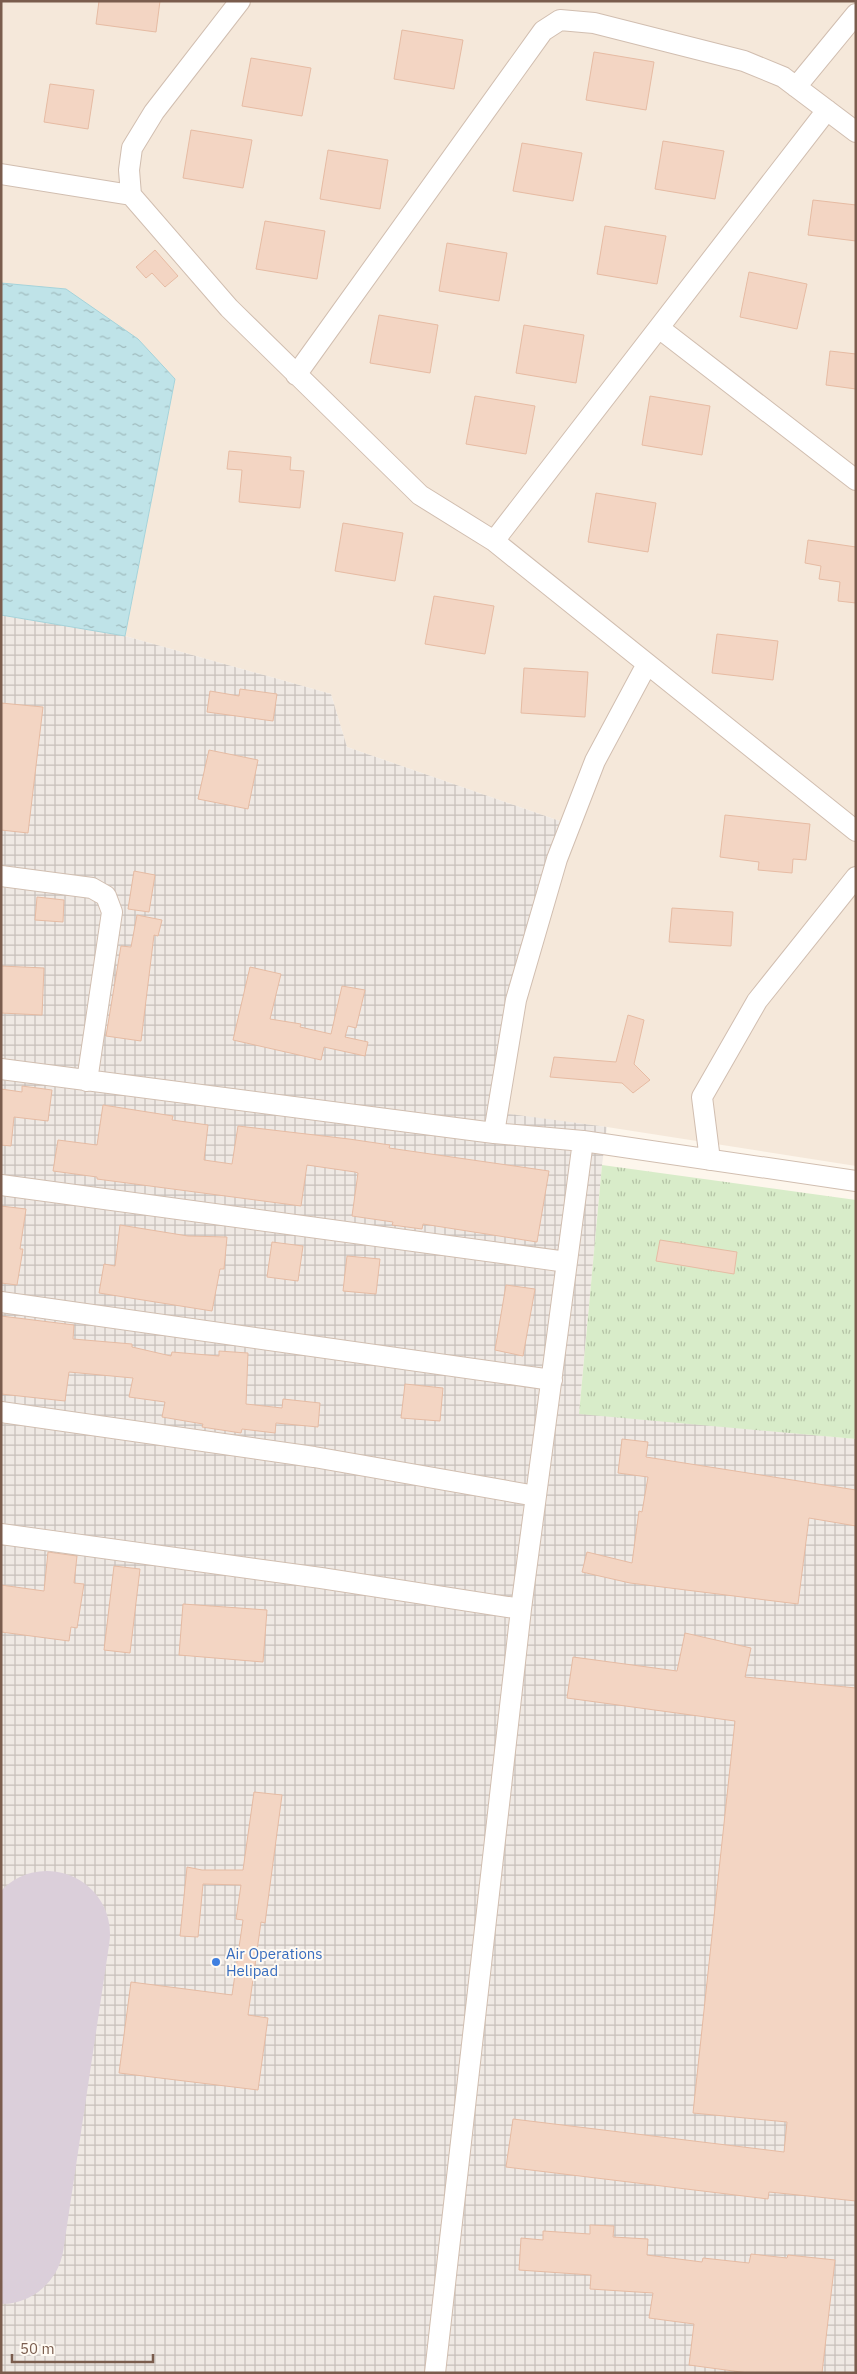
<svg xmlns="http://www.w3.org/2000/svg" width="857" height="2374" font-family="'IBM Plex Sans',sans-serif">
	<defs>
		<pattern id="industrial-grid" width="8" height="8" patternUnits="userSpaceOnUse" patternTransform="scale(1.25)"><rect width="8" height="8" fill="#efe9e4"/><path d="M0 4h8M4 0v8" fill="none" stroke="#c7c0bb"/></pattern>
		<pattern id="grass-tufts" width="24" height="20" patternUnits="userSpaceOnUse" patternTransform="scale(1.25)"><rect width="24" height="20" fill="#d8ecc9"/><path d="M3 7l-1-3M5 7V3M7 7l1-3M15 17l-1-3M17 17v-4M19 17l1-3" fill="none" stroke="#b4c2a5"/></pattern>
		<pattern id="water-ripples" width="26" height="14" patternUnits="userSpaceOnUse" patternTransform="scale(1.25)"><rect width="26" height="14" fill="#bfe3e8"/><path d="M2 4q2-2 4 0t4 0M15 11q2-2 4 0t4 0" fill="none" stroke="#a0bbbe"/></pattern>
	</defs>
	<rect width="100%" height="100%" fill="#fdf6ec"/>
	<path fill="#f5e8da" d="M1 1H856V1166L607 1127 503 1114 527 999 563 870 580 828 347 747 331 694 125 636 175 379 66 289 1 283Z"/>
	<path fill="url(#industrial-grid)" d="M1 615 125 636 331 694 347 747 580 828 563 870 527 999 503 1113 607 1127 602 1165 579 1413 856 1439V2373H1Z"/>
	<path fill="url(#grass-tufts)" d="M602 1165 856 1200V1439L579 1414Z"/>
	<path fill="url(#water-ripples)" stroke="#a5d3da" d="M1 283 66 289 138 339 175 379 125 636 1 615Z"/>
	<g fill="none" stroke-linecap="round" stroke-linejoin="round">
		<path stroke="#dbcfda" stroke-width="126" d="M1 2241 47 1934"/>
	</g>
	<path fill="#f3d5c3" stroke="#e6bba3" d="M99 1H160L156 32 96 24Z
		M402 30 463 40 454 89 394 79Z
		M594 52 654 62 646 110 586 100Z
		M251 58 311 68 302 116 242 106Z
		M50 84 94 90 88 129 44 122Z
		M191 130 252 140 243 188 183 178Z
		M663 141 724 151 715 199 655 189Z
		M522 143 582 153 573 201 513 191Z
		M328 150 388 160 380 209 320 199Z
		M813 200 856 205V241L808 235Z
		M265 221 325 231 317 279 256 269Z
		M605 226 666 236 657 284 597 274Z
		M447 243 507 253 499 301 439 291Z
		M155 250 178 276 165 287 152 273 146 278 136 267Z
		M749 272 807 284 797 329 740 317Z
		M379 315 438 325 430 373 370 363Z
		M524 325 584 335 576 383 516 373Z
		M830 351 856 354V389L826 385Z
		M475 396 535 406 526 454 466 444Z
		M650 396 710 406 702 455 642 445Z
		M229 451 291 457 290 470 304 471 300 508 239 502 242 470 227 469Z
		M596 493 656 503 648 552 588 542Z
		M343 523 403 533 395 581 335 571Z
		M808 540 856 547V603L838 601 840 582 819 579 821 566 805 563Z
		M434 596 494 606 485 654 425 644Z
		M717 634 778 641 773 680 712 673Z
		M524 668 588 672 585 717 521 713Z
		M240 689 277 694 273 721 207 712 210 691 239 696Z
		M1 703 43 707 28 833 1 830Z
		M209 750 258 760 248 809 198 799Z
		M725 815 810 824 806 860 793 859 792 873 758 870 759 862 720 857Z
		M134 871 155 875 149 912 128 909Z
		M37 897 64 900 63 922 35 920Z
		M672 908 733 912 731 946 669 942Z
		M137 915 162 920 158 936 154 935 141 1041 106 1036 121 946 131 947Z
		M1 966 44 968 42 1015 1 1013Z
		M250 967 281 974 270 1019 301 1024 300 1027 331 1034 342 986 365 990 356 1028 348 1026 345 1037 368 1042 365 1056 324 1047 321 1060 233 1040Z
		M628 1015 644 1020 634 1064 650 1080 633 1093 622 1083 550 1077 554 1057 616 1062Z
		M22 1086 52 1090 48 1121 14 1117 11 1146 1 1145V1089L22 1092Z
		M103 1105 173 1116 172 1120 208 1125 204 1160 232 1164 238 1126 349 1139 390 1145 389 1148 549 1171 537 1242 423 1224 422 1229 392 1225 393 1222 352 1216 358 1173 355 1172 307 1165 301 1206 97 1179V1177L53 1171 58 1140 97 1145Z
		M1 1206 26 1209 20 1249H23L17 1285 1 1283Z
		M120 1225 188 1236 227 1237 224 1269H220L212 1311 99 1293 104 1264 115 1266Z
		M660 1240 737 1252 734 1274 656 1261Z
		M272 1242 303 1246 298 1281 267 1277Z
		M347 1256 380 1259 376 1294 343 1291Z
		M506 1285 535 1289 523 1356 495 1350Z
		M1 1316 74 1325 73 1339 132 1344V1347L171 1356 172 1352 219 1356V1351L248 1353 246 1404 282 1408 283 1399 320 1403 318 1427 276 1423 275 1433 242 1429 241 1433 202 1427 203 1424 162 1417 165 1402 129 1397 133 1378 69 1372 65 1401 1 1394Z
		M405 1384 443 1388 440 1421 401 1418Z
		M622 1439 648 1442 646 1457 856 1490V1526L809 1518 798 1604 630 1583 582 1572 587 1552 632 1563 639 1511 642 1512 648 1477 618 1473Z
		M48 1552 77 1556 74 1583 84 1584 77 1628 71 1627 69 1641 1 1632V1585L44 1591Z
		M114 1566 140 1569 130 1653 104 1650Z
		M183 1604 267 1610 263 1662 179 1655Z
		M685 1633 751 1648 745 1677 856 1688V2201L769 2192 768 2199 506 2167 513 2119 784 2152 787 2122 693 2113 735 1721 567 1698 573 1657 677 1671Z
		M254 1792 282 1795 265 1923 261 1922 248 2015 268 2018 258 2090 119 2073 131 1982 232 1995 243 1920 236 1919 241 1885 203 1884 198 1937 180 1936 187 1867 202 1870H243Z
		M590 2225 614 2226 613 2237 648 2239 647 2255 702 2262 703 2258 749 2263 751 2254 787 2258 788 2255 835 2260 822 2373H748L689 2365 694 2324 649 2318 653 2293 590 2289 591 2275 519 2270 521 2238 543 2240V2231L590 2234Z"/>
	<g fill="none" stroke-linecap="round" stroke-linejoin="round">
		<g stroke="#d1beb0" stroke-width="22">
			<path id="street" d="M240 1 154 112 132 148 129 170 131 195 229 308 420 495 494 541 856 831
				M796 87 856 14
				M1 174 131 195
				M659 328 856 480
				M296 375 543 31 560 20 594 23 744 61 783 77 856 132
				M494 541 827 110
				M1 876 92 888 106 896 112 912 87 1081
				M1 1069 494 1133 583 1141 856 1181
				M494 1133 516 1000 557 859 595 761 647 664
				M710 1160 702 1097 757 1001 856 877
				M1 1185 567 1262
				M1 1302 552 1380
				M1 1412 314 1457 536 1496
				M1 1534 321 1578 521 1609
				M435 2373 521 1609 583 1141"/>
		</g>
		<use href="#street" stroke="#fff" stroke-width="20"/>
	</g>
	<circle fill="#3f7fe0" stroke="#fffaf3" stroke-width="2" cx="216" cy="1962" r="5"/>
	<g text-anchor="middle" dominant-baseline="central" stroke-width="4" stroke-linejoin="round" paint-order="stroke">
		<g font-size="15" fill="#366cbe" stroke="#fffaf3" text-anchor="start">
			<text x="226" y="1953">Air Operations<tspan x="226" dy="17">Helipad</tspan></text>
		</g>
	</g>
	<rect width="857" height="2374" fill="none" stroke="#7a5c4d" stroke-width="5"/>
	<path d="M12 2354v8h141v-8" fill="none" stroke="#7a5c4d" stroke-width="2.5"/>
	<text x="20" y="2354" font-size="15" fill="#7a5c4d" stroke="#fffaf3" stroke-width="4" paint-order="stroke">50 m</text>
</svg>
